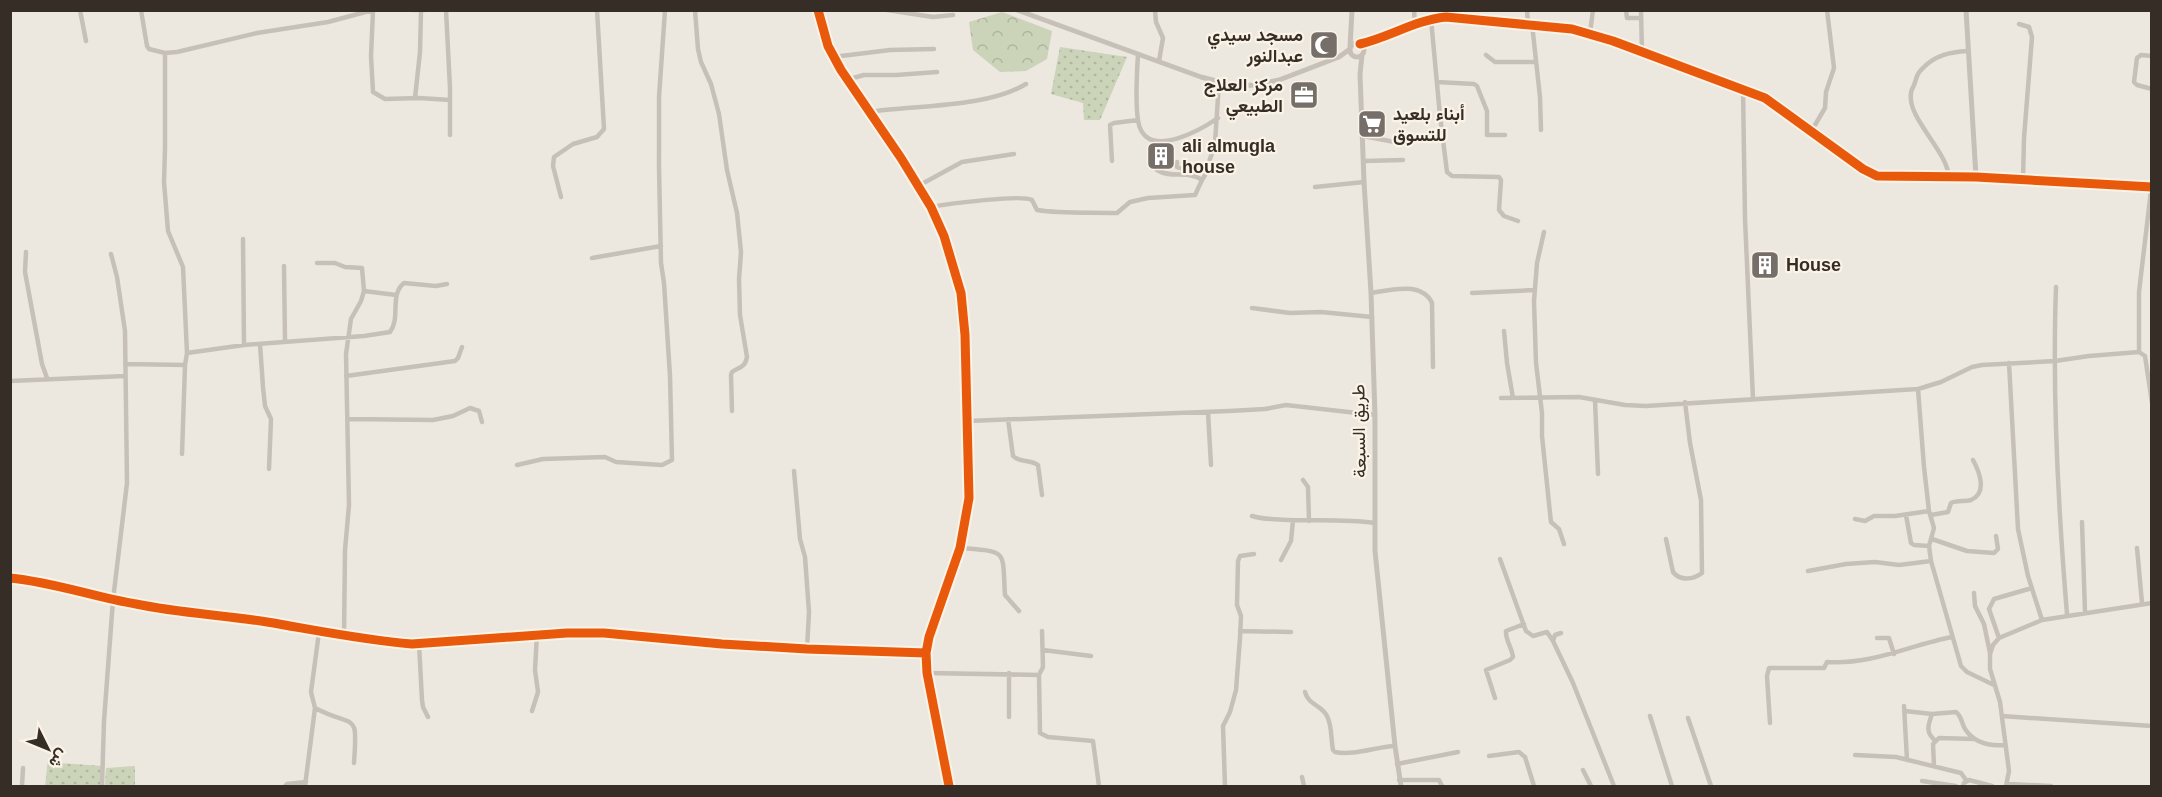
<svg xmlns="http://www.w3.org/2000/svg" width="2162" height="797" font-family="Helvetica,Vazirmatn,sans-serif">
	<defs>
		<pattern id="green-dots" width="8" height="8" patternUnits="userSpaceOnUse" patternTransform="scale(1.5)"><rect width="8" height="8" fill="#cbd3b9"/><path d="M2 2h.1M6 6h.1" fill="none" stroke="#afb59f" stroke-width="1.8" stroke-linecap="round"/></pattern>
		<pattern id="forest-crowns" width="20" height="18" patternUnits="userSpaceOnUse" patternTransform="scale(1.5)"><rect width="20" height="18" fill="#cbd3b9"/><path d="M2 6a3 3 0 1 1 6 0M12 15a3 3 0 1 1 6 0" fill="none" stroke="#afb59f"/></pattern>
	</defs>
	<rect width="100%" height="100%" fill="#ece8e0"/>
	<path fill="url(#green-dots)" d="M1060 47 1127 57 1100 120H1084L1083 103 1051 94Z
		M48 759H58L59 763 102 766 100 786H45Z
		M135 766V786H105L106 768Z"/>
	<path fill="url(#forest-crowns)" d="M1002 12 1052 31 1047 59 1026 71 1000 72 973 50 969 22Z"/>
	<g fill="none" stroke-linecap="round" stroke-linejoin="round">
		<path stroke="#c6c0b8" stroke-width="4.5" d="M80 10 86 41
			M141 10 147 46 149 49 165 53 177 52 257 33 328 22 373 10
			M413 10H425
			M446 10 450 88V135
			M695 10 698 49 701 62 711 84 719 114 727 170 737 213 741 252 739 279 740 315 747 357C745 368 739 367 732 372L731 375 732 411
			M887 10 933 17 953 15
			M1155 10 1156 22 1163 38 1159 61
			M1414 10 1415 23
			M1527 10 1528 24
			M1626 10 1627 18H1641
			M1641 10 1642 53
			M373 11 371 56 373 92 385 99 419 98 450 100
			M1431 19 1440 116 1447 172 1452 176 1499 177 1501 180 1499 210 1504 216 1518 221
			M1532 24 1540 97 1541 130
			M2019 24 2029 27 2032 37 2024 138 2023 180
			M1590 33 1593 10
			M165 53V148L164 182 168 231 183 267 187 353
			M1138 54C1137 72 1134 113 1140 128 1152 158 1202 129 1218 118
			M1486 55 1495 62H1535
			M2152 56 2141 55 2137 58 2134 82 2137 85 2152 89
			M833 57 890 50 934 49
			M846 80 864 75H896L937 72
			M1437 82 1474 84 1477 86 1487 111V135H1505
			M1743 89 1745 219 1753 399
			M415 98 420 52 421 11
			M869 112C916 105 986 108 1026 84
			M1812 130 1825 108 1826 92 1834 68 1827 10
			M1363 136 1400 143
			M1112 161 1110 125 1114 123 1138 120
			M1364 161 1403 160
			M1177 162V167L1192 171 1195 175
			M1157 170C1171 179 1189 170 1202 180L1205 175 1215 143 1219 82
			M1949 176C1945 148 1907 118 1911 93 1911 90 1913 88 1914 85 1917 78 1916 74 1922 69 1935 55 1950 52 1968 51
			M2152 182 2139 292V352L2145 356 2152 403
			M918 186 962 162 1014 154
			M1315 187 1364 182
			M561 197 553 166 554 157 573 144 597 137 604 129 597 10
			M931 207C947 204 1022 194 1032 200L1037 210C1063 214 1090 212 1117 213L1130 202 1148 198 1195 195 1202 180
			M1544 232 1537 263 1534 301 1536 363 1542 413V436L1550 513 1551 522 1559 529 1564 544
			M243 239 244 345
			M26 252 25 272 42 364 47 378
			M592 258 661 246
			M317 263H335L345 267 362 268 364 291
			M284 266 285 342
			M2056 287C2052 396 2058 506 2067 614
			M1371 293C1390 290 1422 281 1432 303L1433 367
			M1472 293 1534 290
			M1252 308 1290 313 1321 312 1372 317
			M1504 331 1507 363 1513 398
			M260 344 263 387 265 406 271 419 269 469
			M2009 363 2018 529 2028 576 2042 620
			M125 364 185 365 187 353 244 345 364 336 390 332C401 318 389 295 404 283L436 286 447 284
			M346 376 455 361 458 358 462 347
			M10 381 125 376
			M1918 389 1924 467 1929 511 1934 528 1929 546 1931 561 1961 666 1967 672 1994 685
			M1501 398 1579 397 1625 405 1646 406 1918 389 1941 382 1972 367 1982 365 2055 361 2089 356 2139 352
			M1595 400 1598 474
			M1208 412 1211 465
			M349 419 433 420 453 416 470 408 479 411 482 422
			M1008 419 1013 456C1020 463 1030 459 1038 465L1042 495
			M968 421 1229 411 1265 409 1286 405 1375 415
			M182 454 185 365
			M517 465 543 459 605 457 616 462 662 465 672 460 670 376 664 283 661 263 659 167V97L665 10
			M794 471 800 539 805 557 809 612 807 649
			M1303 480 1308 487 1309 521
			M1906 515 1911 543 1914 545 1929 546
			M1931 515 1948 512 1951 503C1958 500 1964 502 1971 500 1988 493 1979 471 1973 460
			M1252 516C1264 520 1278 519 1290 520 1318 521 1347 519 1374 523
			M1855 519 1865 521 1874 516H1895L1929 511
			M2082 522 2085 612
			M1666 539 1673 572C1680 581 1693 580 1702 573L1701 500 1690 443 1685 402
			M1932 539 1967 551 1994 553 1998 549 1996 536
			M960 548C1009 552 1002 549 1005 595L1019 611
			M2137 548 2142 603
			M1500 559 1526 631 1533 636 1547 632 1553 641
			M1281 560 1291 541 1293 520
			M1808 571 1846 564 1875 562 1899 565 1931 561
			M1974 593 1975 606 1984 624 1990 653
			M1042 631 1043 667 1039 675 1040 733 1048 737 1093 741 1099 786
			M1240 631 1291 632
			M1561 633 1555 635 1553 641 1573 683 1614 786
			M344 636 345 550 349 505 346 354 351 319 361 301 364 291 396 295
			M1877 638H1889L1894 654
			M1999 638 1989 609 1994 599 2032 588
			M419 644 422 700 423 707 428 717
			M1043 650 1091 656
			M927 673 1039 675
			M1009 673V717
			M1305 692C1308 705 1322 705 1327 716 1332 725 1331 740 1333 750L1335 752C1353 756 1375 747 1395 746
			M1495 698 1486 670 1510 660 1513 657C1512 648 1505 639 1506 631L1524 624
			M1904 706 1907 760
			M315 708C355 729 358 709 354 763
			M532 711 538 692 535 670 537 634
			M1905 711 1932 714 1956 712C1962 717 1961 722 1965 729 1974 743 1989 746 2004 745
			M1932 714C1928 725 1925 733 1936 741
			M1650 716 1672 786
			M2002 716 2152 726
			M1688 718 1711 786
			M1770 723 1767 676 1769 668H1824L1827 662C1872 665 1910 645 1952 637
			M1855 755 1896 757 1961 773 1966 780
			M1489 756 1519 752 1525 757 1534 786
			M1397 764 1458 752
			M1934 766 1933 744 1939 738 1974 739
			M1583 770 1591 786
			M1302 777 1304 786
			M1399 780H1439L1442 786
			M1922 781 1956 786
			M2008 784 2051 786
			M22 786 23 768
			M102 786 104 721 113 600 127 483 125 331 117 277 111 254
			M285 786 287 784 306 782
			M305 786 315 708 311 692 319 632
			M1225 786 1223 726 1230 712 1236 690 1240 638 1241 616 1237 605 1238 561 1240 556 1254 554
			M1963 786 1964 783 1969 780 1992 786
			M2006 786 2009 771 2000 702 1990 669V654L1993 645 1999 638 2042 620 2152 603"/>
		<path stroke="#c6c0b8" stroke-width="5" d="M818 10 828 46 841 70 901 158 931 207 944 236 961 293 965 335 969 498 960 548 929 637 926 653 927 673 949 786
			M1017 10 1201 77 1235 86 1255 85 1279 80 1339 57 1350 49
			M1966 10 1976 177
			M1350 50a7 7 0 1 1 14 0a7 7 0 1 1-14 0Z
			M1360 44C1390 37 1415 20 1446 17L1572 29 1613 41 1765 98 1863 169 1877 176 1976 177 2152 187
			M1350 47 1352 10
			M1362 55 1360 74 1364 182 1371 293 1375 415V551L1395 746 1401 786
			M10 578C53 582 94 597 136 604 179 613 224 615 267 622 315 630 363 640 412 644L567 633H604L722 644 807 649 926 653"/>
		<g stroke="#faf3e6" stroke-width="13">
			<path id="cycleway" d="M818 10 828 46 841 70 901 158 931 207 944 236 961 293 965 335 969 498 960 548 929 637 926 653 927 673 949 786
				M1360 44C1390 37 1415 20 1446 17L1572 29 1613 41 1765 98 1863 169 1877 176 1976 177 2152 187
				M10 578C53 582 94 597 136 604 179 613 224 615 267 622 315 630 363 640 412 644L567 633H604L722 644 807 649 926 653"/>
		</g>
		<use href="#cycleway" stroke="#e8590c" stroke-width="9"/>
	</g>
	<defs>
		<g id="mosque-square" transform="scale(1.5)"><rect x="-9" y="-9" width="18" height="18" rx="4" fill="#766e68" stroke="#faf3e6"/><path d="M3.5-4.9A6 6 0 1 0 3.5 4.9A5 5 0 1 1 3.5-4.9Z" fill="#fff"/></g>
		<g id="office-square" transform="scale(1.5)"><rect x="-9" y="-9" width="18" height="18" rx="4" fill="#766e68" stroke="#faf3e6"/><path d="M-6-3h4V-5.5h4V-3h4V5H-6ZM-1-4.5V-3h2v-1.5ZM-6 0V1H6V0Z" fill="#fff"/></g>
		<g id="supermarket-square" transform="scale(1.5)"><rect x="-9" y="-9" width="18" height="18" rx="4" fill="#766e68" stroke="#faf3e6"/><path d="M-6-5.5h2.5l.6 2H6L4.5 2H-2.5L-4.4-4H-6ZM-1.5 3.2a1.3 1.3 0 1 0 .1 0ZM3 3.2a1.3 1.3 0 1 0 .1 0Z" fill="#fff"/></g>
		<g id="building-square" transform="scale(1.5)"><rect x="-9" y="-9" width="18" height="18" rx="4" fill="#766e68" stroke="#faf3e6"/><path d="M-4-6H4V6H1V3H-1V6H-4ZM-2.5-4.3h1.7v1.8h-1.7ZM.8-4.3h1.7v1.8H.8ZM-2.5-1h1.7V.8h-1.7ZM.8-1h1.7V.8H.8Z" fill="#fff"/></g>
	</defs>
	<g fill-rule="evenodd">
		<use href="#mosque-square" x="1324" y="45"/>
		<use href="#office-square" x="1304" y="95"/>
		<use href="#supermarket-square" x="1372" y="124"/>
		<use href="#building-square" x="1161" y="156"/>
		<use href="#building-square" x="1765" y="265"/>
	</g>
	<g text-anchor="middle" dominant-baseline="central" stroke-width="4.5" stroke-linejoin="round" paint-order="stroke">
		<g font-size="18" font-weight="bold" fill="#362d27" stroke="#faf3e6" text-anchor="start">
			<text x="1303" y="35" text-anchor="end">مسجد سيدي<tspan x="1303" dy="21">عبدالنور</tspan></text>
			<text x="1283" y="85" text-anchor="end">مركز العلاج<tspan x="1283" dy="21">الطبيعي</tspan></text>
			<text x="1393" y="114">أبناء بلعيد<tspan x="1393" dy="21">للتسوق</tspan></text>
			<text x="1182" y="146">ali almugla<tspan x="1182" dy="21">house</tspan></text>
			<text x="1786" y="265">House</text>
		</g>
		<g font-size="18" fill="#362d27" stroke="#faf3e6">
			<text transform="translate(1359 431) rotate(-91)">طريق السبعة</text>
		</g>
	</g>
	<rect width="2162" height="797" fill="none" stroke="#362d27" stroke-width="24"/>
	<g transform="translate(48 749) rotate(133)" stroke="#faf3e6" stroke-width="4.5" paint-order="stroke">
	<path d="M0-4.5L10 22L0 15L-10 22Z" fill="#362d27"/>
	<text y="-9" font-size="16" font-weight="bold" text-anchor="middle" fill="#362d27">ش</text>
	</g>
</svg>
